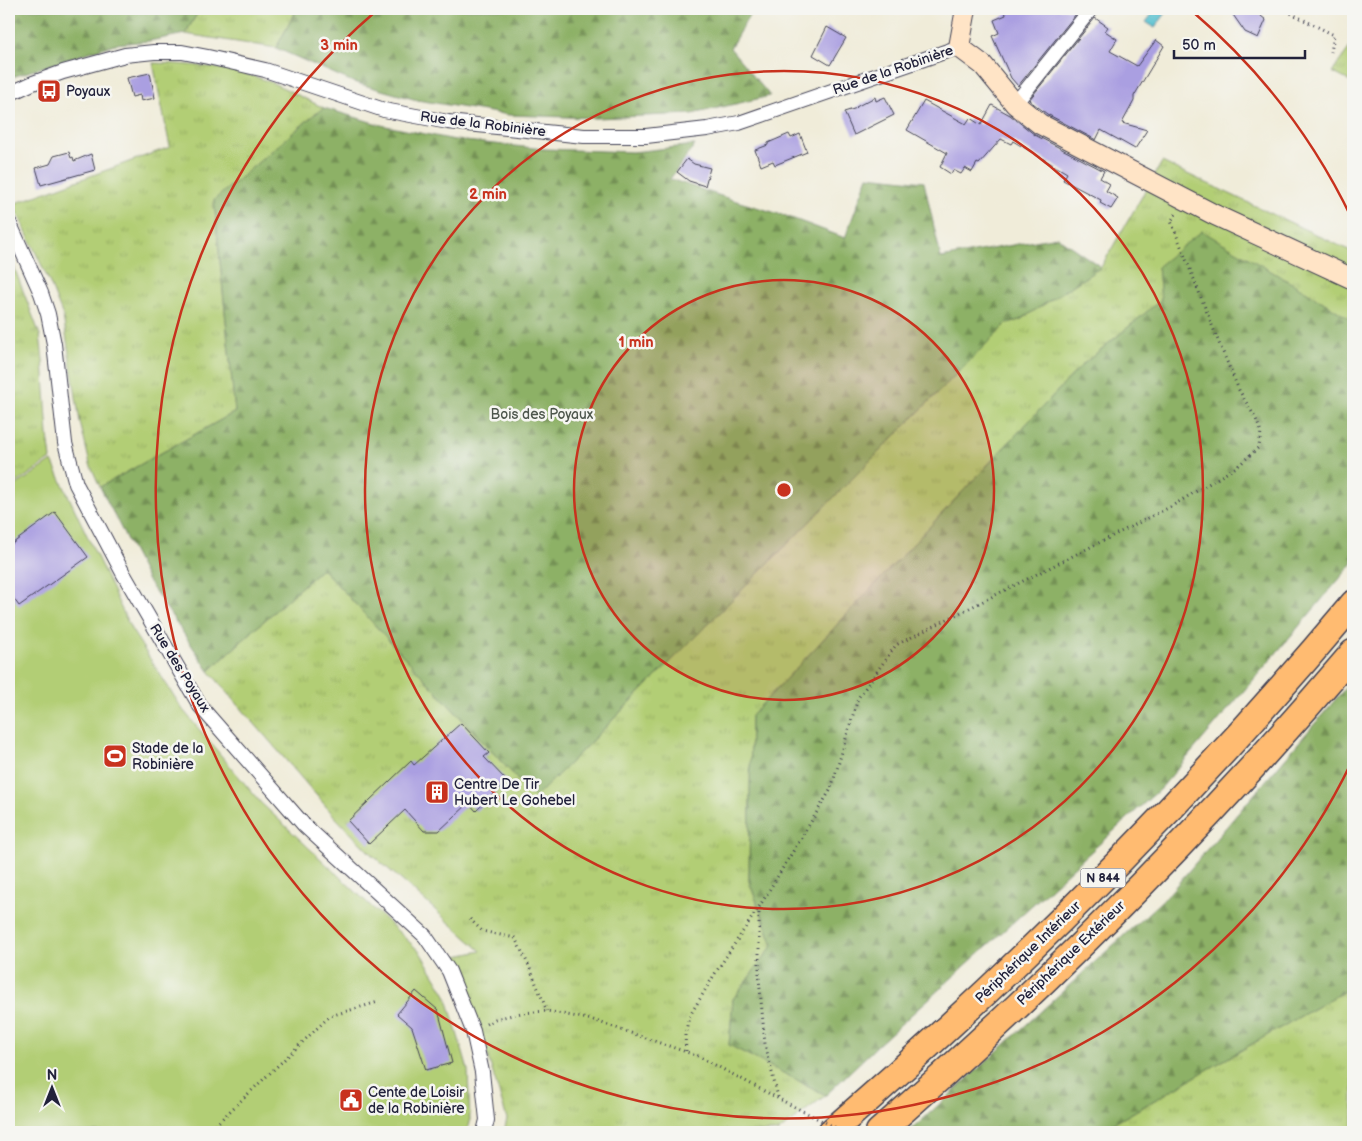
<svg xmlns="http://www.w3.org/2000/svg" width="1362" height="1141" font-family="'Balsamiq Sans',sans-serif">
	<defs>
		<pattern id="grass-tufts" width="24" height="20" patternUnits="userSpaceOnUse" patternTransform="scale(1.25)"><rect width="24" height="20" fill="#b2ce74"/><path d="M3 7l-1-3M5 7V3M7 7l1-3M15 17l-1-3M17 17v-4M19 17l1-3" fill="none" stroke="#99b165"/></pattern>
		<pattern id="forest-firs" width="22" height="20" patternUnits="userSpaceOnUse" patternTransform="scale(1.25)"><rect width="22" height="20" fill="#8db166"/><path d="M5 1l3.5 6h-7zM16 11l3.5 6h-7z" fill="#739055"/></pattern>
	</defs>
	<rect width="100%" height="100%" fill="#f6f6f2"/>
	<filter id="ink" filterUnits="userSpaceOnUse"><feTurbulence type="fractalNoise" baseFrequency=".02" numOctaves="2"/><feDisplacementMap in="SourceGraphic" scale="10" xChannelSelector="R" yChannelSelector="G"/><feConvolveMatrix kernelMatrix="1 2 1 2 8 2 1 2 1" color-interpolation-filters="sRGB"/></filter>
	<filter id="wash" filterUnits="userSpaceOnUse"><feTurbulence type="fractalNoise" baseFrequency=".0096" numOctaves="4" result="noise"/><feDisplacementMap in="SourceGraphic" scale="20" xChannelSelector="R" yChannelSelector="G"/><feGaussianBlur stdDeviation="1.12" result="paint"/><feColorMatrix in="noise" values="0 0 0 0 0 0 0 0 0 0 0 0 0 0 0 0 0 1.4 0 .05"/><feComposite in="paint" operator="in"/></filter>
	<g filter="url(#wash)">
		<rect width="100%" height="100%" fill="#f0ecd9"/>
		<path fill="url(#grass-tufts)" stroke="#6a7858" d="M200 9H297L276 48 185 34Z
			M1353 43V83L1332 72Z
			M153 63C193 64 238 68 275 84 291 91 307 100 324 108L315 114 214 201 235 412 100 487 90 464 80 422 63 316 49 281 13 204 170 147Z
			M1162 162 1353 252V321L1307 292 1158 266 1161 300 1081 366 751 716 749 881 773 945 733 999 729 1045 826 1095 778 1132H504L507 1119 457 956 481 951 414 891 371 854 336 818 209 671 322 568 535 798 1007 323 1020 320 1101 267Z
			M9 254 40 335 43 360 48 435 51 459 9 488Z
			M1353 986V1132H1099Z"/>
		<path fill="url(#forest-firs)" stroke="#586a50" d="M9 9H200L185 34 149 41 115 44 9 78Z
			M297 9H753L730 48 770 96 692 114 596 118 509 115 417 100 353 82 276 48Z
			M324 108 381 125 455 140 544 149 633 152 695 145 670 179 733 200 786 216 845 238 868 176 924 182 941 258 1057 237 1101 267 1020 320 1007 323 535 798 322 568 209 671 148 581 100 487 235 412 214 200 315 114Z
			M1202 231 1307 292 1353 321V563L1161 788 879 1044 826 1095 729 1045 733 999 773 945 749 881 751 716 1081 366 1161 300 1158 266Z
			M1353 679V986L1099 1132H909L1168 895Z"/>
		<path fill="#b2ce74" stroke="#6a7858" d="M52 461 131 629 183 710 261 803 420 952 446 995 468 1070 470 1123 467 1132H9V490Z"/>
		<path fill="#55c0cf" stroke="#3c7185" d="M1156 9H1161L1166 13 1155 28 1146 22Z"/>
		<g id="blocks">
			<path fill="#aa9fe1" d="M1012 9H1080L1018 86 1011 78 992 36 999 33 994 20 1006 15 1005 11Z
				M1229 9H1257L1261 16 1266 20 1258 38 1245 32Z
				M1095 18 1108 27 1105 31 1117 39 1110 51 1137 66 1156 40 1164 46 1134 96V101L1122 123 1147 130 1135 149 1101 130 1096 140 1047 114 1029 100Z
				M827 27 846 38 830 65 813 55Z
				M150 73 155 98 141 101 140 95 132 97 127 78Z
				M875 97 876 101 885 97 894 115 854 135 844 112 857 108 856 107Z
				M924 101 966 124 970 118 981 125 992 105 1010 115 1035 135 1104 171 1100 178 1110 184 1106 191 1118 198 1111 209 1100 203 1101 200 1063 180 1067 173 1013 141 1011 144 1001 139 979 164 977 163 972 172 965 168 961 174 953 170 951 174 940 167 947 153 907 130Z
				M789 134 791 138 800 134 807 152 775 165 773 161 761 166 755 150 768 145V143Z
				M69 152 71 158 73 157 74 161 91 154 95 170 41 185 36 168 50 164 54 156Z
				M687 159 694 164 710 168 705 186 689 181 677 172Z
				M55 512 88 557 19 606 9 592V546Z
				M461 723 489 753 484 757 507 781 476 811 469 803 439 831H424L405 810 369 844 348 821 411 761 414 765Z
				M416 991 438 1010 452 1063 426 1070 412 1027 397 1014Z"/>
		</g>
	</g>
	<g filter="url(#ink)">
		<use href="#blocks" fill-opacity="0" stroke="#414053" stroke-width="1"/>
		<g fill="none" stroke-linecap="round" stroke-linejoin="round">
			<g stroke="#414053" stroke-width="16">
				<path id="street" d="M9 94 33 83 63 72 125 55 154 52H182L208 57 265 70 384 110 448 122 584 136H646L707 129 739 123 959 47
					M1015 104 1091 9
					M9 222 41 293 48 314 54 344 65 443 76 484 123 573 200 706 304 825 425 936 449 971 473 1031 482 1072 487 1120 484 1132"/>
			</g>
			<g stroke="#414053" stroke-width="22">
				<path id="secondary" d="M966 9 959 47 983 65 1015 104 1040 124 1215 215 1353 279"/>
			</g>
			<g stroke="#414053" stroke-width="29">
				<path id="highway" d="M831 1132C1018 970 1194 794 1353 604
					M879 1132C1048 984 1208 824 1353 653"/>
			</g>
			<path stroke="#414053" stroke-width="3" stroke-dasharray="1 4" stroke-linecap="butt" d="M1282 9 1334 35 1331 52
				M759 908V978L765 1044 778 1097
				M470 919 482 931 515 938 529 966 547 1011
				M486 1024 495 1019 521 1013 547 1011 593 1020 698 1056 785 1102
				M686 1051 685 1035 689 1017 716 972 759 907 831 789 858 698 896 645 1172 506 1238 466 1259 447 1261 432 1256 419 1239 390 1219 343 1171 221 1176 214
				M208 1132 330 1016 378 1002"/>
			<use href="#street" stroke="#fff" stroke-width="14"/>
			<use href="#secondary" stroke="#ffe4c6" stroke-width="20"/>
			<use href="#highway" stroke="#ffbb71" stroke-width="26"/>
			<path stroke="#414053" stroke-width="3" stroke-dasharray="1 4" stroke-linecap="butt" d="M785 1102 844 1132"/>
		</g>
	</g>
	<circle cx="784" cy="490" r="210" fill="#c8321e" fill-opacity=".12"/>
	<g fill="none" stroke="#c8321e" stroke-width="2.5">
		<circle cx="784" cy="490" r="210"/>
		<circle cx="784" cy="490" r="419"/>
		<path d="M1352 761A629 629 0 1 1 375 12M1193 12A629 629 0 0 1 1352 219"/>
	</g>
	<defs>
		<g id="bus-square" transform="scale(1.25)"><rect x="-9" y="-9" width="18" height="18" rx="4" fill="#c8321e" stroke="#f6f6f2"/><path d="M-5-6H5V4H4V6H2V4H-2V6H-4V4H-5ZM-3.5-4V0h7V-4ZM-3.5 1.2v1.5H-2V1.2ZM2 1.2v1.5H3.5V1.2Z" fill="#fff"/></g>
		<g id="stadium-square" transform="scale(1.25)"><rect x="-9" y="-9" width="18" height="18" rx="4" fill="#c8321e" stroke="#f6f6f2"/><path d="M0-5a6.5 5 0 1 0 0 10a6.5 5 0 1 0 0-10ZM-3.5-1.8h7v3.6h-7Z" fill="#fff"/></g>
		<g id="building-square" transform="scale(1.25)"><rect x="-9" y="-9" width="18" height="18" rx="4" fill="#c8321e" stroke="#f6f6f2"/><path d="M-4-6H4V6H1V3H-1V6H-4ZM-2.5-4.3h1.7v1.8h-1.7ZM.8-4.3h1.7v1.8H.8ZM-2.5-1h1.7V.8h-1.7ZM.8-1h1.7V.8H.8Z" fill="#fff"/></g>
		<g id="civic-square" transform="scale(1.25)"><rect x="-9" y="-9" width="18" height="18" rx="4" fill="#c8321e" stroke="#f6f6f2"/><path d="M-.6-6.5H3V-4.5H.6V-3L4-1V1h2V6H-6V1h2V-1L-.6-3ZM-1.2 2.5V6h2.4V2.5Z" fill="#fff"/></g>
	</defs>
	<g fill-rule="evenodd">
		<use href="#bus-square" x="49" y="91"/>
		<use href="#stadium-square" x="115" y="756"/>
		<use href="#building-square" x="437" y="792"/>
		<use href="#civic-square" x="351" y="1100"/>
	</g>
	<g text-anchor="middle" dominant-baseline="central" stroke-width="5" stroke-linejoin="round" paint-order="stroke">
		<rect fill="#f6f6f2" stroke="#626272" stroke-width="1" x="1080.5" y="868.5" width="45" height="19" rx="4"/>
		<g font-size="12" font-weight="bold" fill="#22223b">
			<text x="1103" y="878">N 844</text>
		</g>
		<g font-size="14" fill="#22223b" stroke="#f6f6f2">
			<text transform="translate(893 70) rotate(-19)">Rue de la Robinière</text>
			<text transform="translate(483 124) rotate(7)">Rue de la Robinière</text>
			<text transform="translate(180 668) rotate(58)">Rue des Poyaux</text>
			<text transform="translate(1028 952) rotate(-44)">Périphérique Intérieur</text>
			<text transform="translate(1071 953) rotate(-44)">Périphérique Extérieur</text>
		</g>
		<g font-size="14" fill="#22223b" stroke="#f6f6f2" text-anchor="start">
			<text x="66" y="91">Poyaux</text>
			<text x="132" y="748">Stade de la<tspan x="132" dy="16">Robinière</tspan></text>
			<text x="454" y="784">Centre De Tir<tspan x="454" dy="16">Hubert Le Gohebel</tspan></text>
			<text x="368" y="1092">Cente de Loisir<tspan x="368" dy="16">de la Robinière</tspan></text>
		</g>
		<g font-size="14" fill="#4d564c" stroke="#f6f6f2">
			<text x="542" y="414">Bois des Poyaux</text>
		</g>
	</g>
	<circle cx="784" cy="490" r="8" fill="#c8321e" stroke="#f6f6f2" stroke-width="2.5"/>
	<g font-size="15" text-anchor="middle" font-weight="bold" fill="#c8321e" stroke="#f6f6f2" stroke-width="5" stroke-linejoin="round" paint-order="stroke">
		<text x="339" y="50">3 min</text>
		<text x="488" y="199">2 min</text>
		<text x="636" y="347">1 min</text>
	</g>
	<rect width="1362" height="1141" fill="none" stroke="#f6f6f2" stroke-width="30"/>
	<g transform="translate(52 1088)" stroke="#f6f6f2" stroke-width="4" paint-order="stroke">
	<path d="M0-4L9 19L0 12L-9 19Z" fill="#22223b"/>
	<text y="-8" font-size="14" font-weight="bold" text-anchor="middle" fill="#22223b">N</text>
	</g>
	<path d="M1174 50v8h131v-8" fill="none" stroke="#22223b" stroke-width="2.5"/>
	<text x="1182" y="50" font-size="15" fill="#22223b" stroke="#f6f6f2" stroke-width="4" paint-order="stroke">50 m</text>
</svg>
